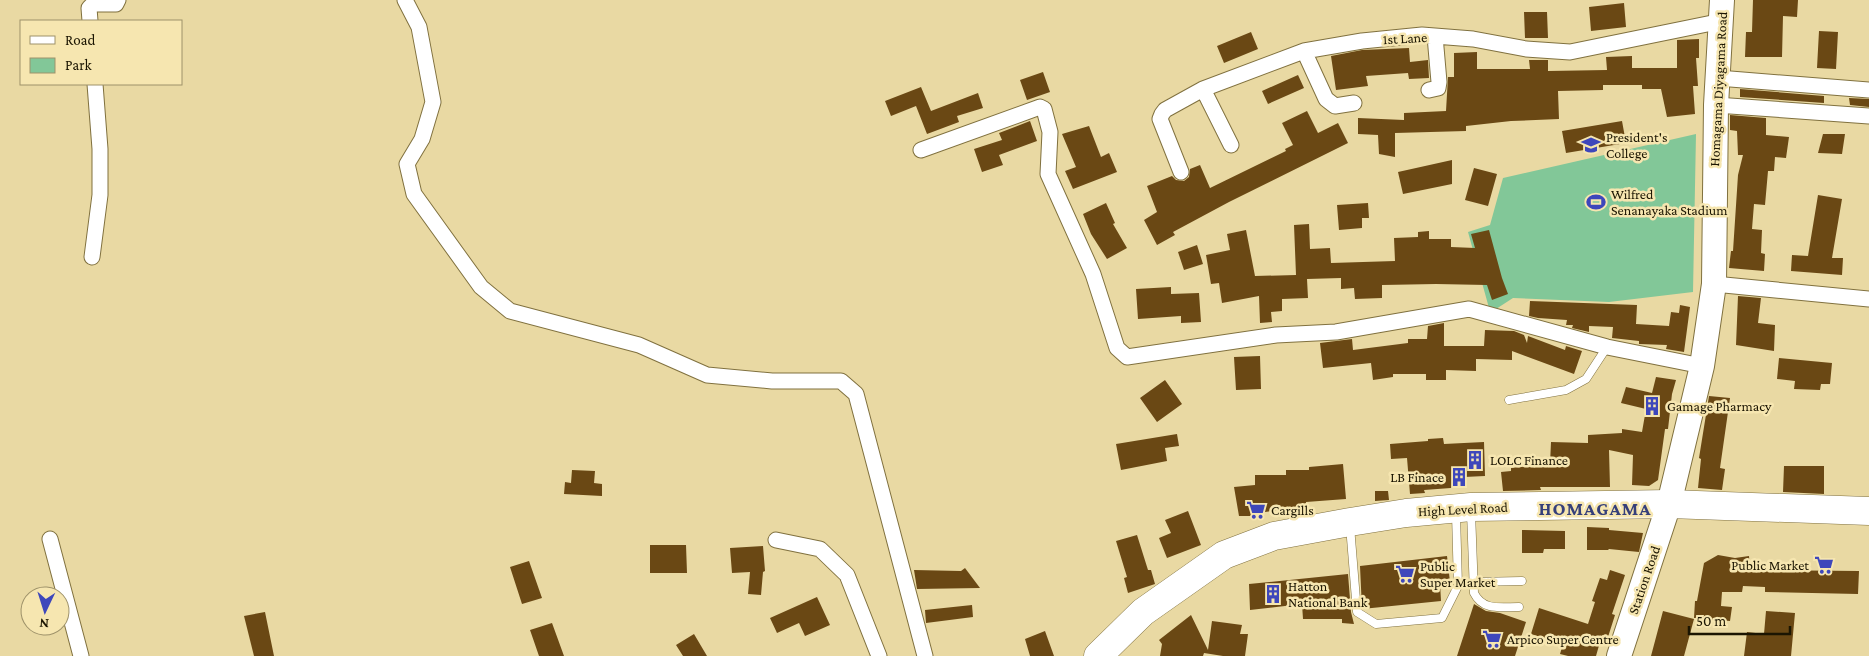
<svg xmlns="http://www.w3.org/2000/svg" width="1869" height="656" font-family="'Crimson Pro',serif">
	<rect width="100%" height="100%" fill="#e9d9a3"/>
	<path fill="#82c798" d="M1696 134 1693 292 1609 302 1513 298 1496 309 1489 308 1468 232 1490 225 1503 178Z"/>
	<path fill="#6a4814" d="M1753 0H1798L1797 17 1783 16 1782 57H1745L1746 32H1752Z
		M1624 3 1626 27 1591 31 1589 7Z
		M1524 12H1547L1548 38H1525Z
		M1819 31 1838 32 1836 69 1817 68Z
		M1251 32 1258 49 1224 63 1217 46Z
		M1699 39V58H1696L1698 86H1693L1695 114 1667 117 1661 89H1642V85H1603V90L1558 91 1559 119 1511 121 1466 126V131L1395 133V157L1379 154 1378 135 1358 134V118L1404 120V113L1446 111 1448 77H1454V53L1477 52V69H1530L1529 60H1548V71L1607 70 1606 57 1632 56V68H1677V40Z
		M1409 48 1410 62 1428 60 1429 78 1409 79 1408 73 1366 76 1368 86 1336 90 1331 56 1362 50Z
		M1043 72 1050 92 1027 100 1020 80Z
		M1298 75 1304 88 1268 104 1262 91Z
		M921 87 931 111 978 93 983 108 957 116 959 122 927 134 916 106 891 116 885 101Z
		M1740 89 1824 96V103L1740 97Z
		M1849 98 1869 99V107L1850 105Z
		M1307 111 1318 133 1338 123 1348 143 1229 202 1173 232 1175 235 1157 245 1144 220 1157 212 1147 186 1172 176 1176 180 1184 181 1189 177 1190 169 1200 165 1210 188 1286 151 1285 149 1293 145 1282 123Z
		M1730 115 1766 118V135L1789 137 1786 158 1775 157 1774 171H1768L1765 205 1754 204 1752 229 1762 230 1761 253 1765 254 1764 271 1729 268 1731 251H1733L1738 175 1743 155H1738L1737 131 1730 130Z
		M1030 121 1037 141 999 155 1003 165 982 172 974 149 1002 140 999 133Z
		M1622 121 1626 143 1566 153 1562 131Z
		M1089 126 1101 157 1109 153 1117 172 1073 189 1065 171 1076 167 1062 134Z
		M1823 134H1845L1842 154 1818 153Z
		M1452 160V184L1403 194 1398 172Z
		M1474 168 1497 174 1488 206 1465 200Z
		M1818 195 1842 199 1832 258H1843L1842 275 1791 271 1792 255 1808 256Z
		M1106 203 1115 223 1113 224 1127 248 1107 259 1091 234 1083 214Z
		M1368 203 1369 218H1362V228L1339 230 1337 205Z
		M1309 224 1310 249 1330 248 1331 263 1395 261 1394 238 1418 237V232L1429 231V239H1451V247L1475 248 1471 234 1489 230 1502 278 1508 294 1492 300 1487 285 1436 284 1382 285V298L1355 299 1354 288 1341 289V278L1307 279 1308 298 1282 299V311L1271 312 1272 322 1260 323 1259 296 1222 303 1219 283 1211 284 1206 255 1230 250 1227 234 1246 230 1255 276 1296 275 1294 225Z
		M1197 245 1203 264 1184 270 1178 252Z
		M1171 287V294L1199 293 1201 322 1181 323V316L1138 319 1136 289Z
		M1738 296 1761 298 1758 323 1775 325 1774 351 1736 345Z
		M1530 301 1637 305 1636 324 1669 326 1671 312 1679 313 1680 305 1690 307 1684 352 1666 349 1667 345 1639 344V341L1612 338 1613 327 1589 326V332L1572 328 1573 325H1566L1567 320 1538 318 1529 316Z
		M1444 323V346H1484L1485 330 1514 331 1524 335 1527 343 1528 336 1565 350 1566 346 1582 351 1574 374 1512 351V360L1476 359V371L1446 370V380H1426V374H1393V377L1373 380 1371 363 1323 368 1320 343 1352 339 1353 350 1408 343V339H1427L1428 326Z
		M1260 356 1261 389 1236 390 1234 357Z
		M1779 358 1832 363 1830 384H1821L1820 390 1794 389 1795 381 1777 379Z
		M1656 377 1676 380 1672 394 1668 429H1665L1658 480 1649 486 1632 485 1633 455 1609 450 1610 487H1540L1541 490 1503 491 1501 472 1511 471V468L1550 464 1551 442 1588 443V435L1622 433V429L1642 432 1646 409 1621 403 1626 387 1652 393Z
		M1165 380 1182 404 1157 422 1140 398Z
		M1709 396 1730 398 1720 468 1725 469 1722 490 1698 488 1701 459 1699 458Z
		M1177 434 1179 446 1165 448 1167 461 1121 470 1116 444Z
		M1443 438 1444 444 1484 442 1485 476 1464 477V487L1424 490 1425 493 1410 494 1407 458 1391 459 1390 444 1428 441V439Z
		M1343 464 1346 499 1306 502V512H1287V509L1258 513V516H1239L1234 487 1255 485V475H1286V470H1309V467Z
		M1784 466H1824V494L1783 492Z
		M572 470 595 471 594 483 602 484V496L564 494 565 482 571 483Z
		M1375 491H1388L1389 500 1375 501Z
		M1188 511 1201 545 1167 558 1159 538 1171 533 1165 520Z
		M1587 527 1609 528V530L1643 533 1639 552 1609 549 1608 550H1587Z
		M1522 530 1565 531V549H1544L1543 553H1522Z
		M1137 535 1148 570H1151L1155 584 1128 593 1124 578 1127 577 1116 541Z
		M650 545H686L687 573H650Z
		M763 546 765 571 763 572 761 595 748 594 750 572 732 573 730 548Z
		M1718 555 1735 558 1749 556 1750 570 1859 571 1858 594 1765 592V587L1743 586 1742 592H1722L1721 606 1732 607 1730 621 1694 618 1695 601H1697L1704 563Z
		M1447 556 1450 582 1440 583 1441 601 1362 609 1360 566Z
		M529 561 542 598 522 604 510 567Z
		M965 568 980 588 917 589 914 570 961 571Z
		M1610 570 1625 575 1612 614 1615 615 1608 637 1602 635 1596 656H1568L1560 654 1563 644 1531 634 1539 608 1588 624 1595 602 1592 601 1600 578 1607 580Z
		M1348 574 1351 612 1354 624 1342 623V619H1303L1302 604 1250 610 1249 584Z
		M817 597 830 625 805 636 799 623 777 633 770 618Z
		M1474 604 1486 611 1500 613 1526 622 1515 656H1457Z
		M972 605 973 617 926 623 925 610Z
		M1663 611 1694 619 1684 656H1651Z
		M1766 611 1795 613 1791 656H1744L1747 632 1764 634Z
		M265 612 274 656H254L244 616Z
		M1191 615 1208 650 1212 621 1242 625 1240 634H1248L1245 656H1223L1204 653 1203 656H1160L1162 644 1159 640Z
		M552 623 564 656H539L530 630Z
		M1045 631 1054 656H1030L1025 639Z
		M694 634 707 656H683L676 645Z"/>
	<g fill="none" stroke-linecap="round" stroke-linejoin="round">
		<g stroke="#80713f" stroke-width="9">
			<path id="lane" d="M1509 400 1566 390 1586 379 1607 347
				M1471 512 1474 593C1483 611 1500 607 1519 607
				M1350 526 1357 612 1376 624 1442 618 1458 586 1456 514
				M1474 582 1522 581"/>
		</g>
		<g stroke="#80713f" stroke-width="17">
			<path id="street" d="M405 0 419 27 433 102 422 139 407 164 414 194 481 287 510 311 639 345 707 375 772 381H841L856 394 925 656
				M90 21 89 8 93 4H116L118 0
				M1304 51 1326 99 1335 106 1354 103
				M1718 78 1869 90
				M1203 89 1231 145
				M1429 90 1438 88 1439 82 1435 36
				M1716 105 1869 116
				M921 150 1040 107 1044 109 1050 132 1048 174 1093 274 1117 348 1127 357 1276 335 1336 332 1469 309 1607 347 1702 366
				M1181 172 1160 119 1162 114 1165 110 1203 89 1304 51 1362 41 1422 35 1473 39 1526 49 1570 52 1722 21
				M92 257 100 195V149L95 84
				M1714 284 1869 299
				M50 539 81 656
				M776 540 820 549 847 575 879 656"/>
		</g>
		<g stroke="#80713f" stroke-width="26">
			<path id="primary" d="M1619 656 1669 504 1702 366 1714 284 1716 105 1722 0"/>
		</g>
		<g stroke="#80713f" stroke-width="29">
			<path id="highway" d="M1098 656 1143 612 1224 555 1274 536 1350 522 1406 513 1471 507 1669 504 1869 511"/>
		</g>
		<use href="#lane" stroke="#fff" stroke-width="8"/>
		<use href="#street" stroke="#fff" stroke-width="15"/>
		<use href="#primary" stroke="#fff" stroke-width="24"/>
		<use href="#highway" stroke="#fff" stroke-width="28"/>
	</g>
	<defs>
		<g id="school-bare" transform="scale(1.5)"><path d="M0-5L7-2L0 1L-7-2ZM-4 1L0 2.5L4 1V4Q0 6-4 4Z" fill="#3e47bb" stroke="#f6e6b0" stroke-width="2.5" paint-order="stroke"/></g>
		<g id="stadium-bare" transform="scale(1.5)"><path d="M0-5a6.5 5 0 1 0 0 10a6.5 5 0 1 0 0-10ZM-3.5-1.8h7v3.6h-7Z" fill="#3e47bb" stroke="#f6e6b0" stroke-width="2.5" paint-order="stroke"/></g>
		<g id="building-bare" transform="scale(1.5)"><path d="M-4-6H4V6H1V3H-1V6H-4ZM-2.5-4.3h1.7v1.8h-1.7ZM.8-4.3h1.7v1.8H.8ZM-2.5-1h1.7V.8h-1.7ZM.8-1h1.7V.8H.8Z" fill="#3e47bb" stroke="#f6e6b0" stroke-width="2.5" paint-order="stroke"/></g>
		<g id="supermarket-bare" transform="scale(1.5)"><path d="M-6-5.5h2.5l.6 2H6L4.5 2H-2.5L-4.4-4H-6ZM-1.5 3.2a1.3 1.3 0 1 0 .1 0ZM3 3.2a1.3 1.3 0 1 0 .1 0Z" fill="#3e47bb" stroke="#f6e6b0" stroke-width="2.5" paint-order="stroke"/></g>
	</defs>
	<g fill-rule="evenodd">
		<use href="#school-bare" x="1591" y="145"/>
		<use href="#stadium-bare" x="1596" y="202"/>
		<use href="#building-bare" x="1652" y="406"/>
		<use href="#building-bare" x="1475" y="460"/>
		<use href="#building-bare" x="1459" y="477"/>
		<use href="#supermarket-bare" x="1256" y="510"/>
		<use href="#supermarket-bare" x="1824" y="565"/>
		<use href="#supermarket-bare" x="1405" y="574"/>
		<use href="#building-bare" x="1273" y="594"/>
		<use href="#supermarket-bare" x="1492" y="639"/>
	</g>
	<g text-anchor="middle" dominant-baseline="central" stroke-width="5" stroke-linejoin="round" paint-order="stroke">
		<g font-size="14" fill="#1b1502" stroke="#f6e6b0">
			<text transform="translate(1405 38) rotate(-3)">1st Lane</text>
			<text transform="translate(1718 89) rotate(-87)">Homagama Diyagama Road</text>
			<text transform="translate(1463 509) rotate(-3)">High Level Road</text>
			<text transform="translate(1644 580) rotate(-71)">Station Road</text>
		</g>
		<g font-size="14" fill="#1b1502" stroke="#f6e6b0" text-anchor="start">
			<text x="1606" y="137">President's<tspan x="1606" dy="16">College</tspan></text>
			<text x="1611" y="194">Wilfred<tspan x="1611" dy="16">Senanayaka Stadium</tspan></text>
			<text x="1667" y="406">Gamage Pharmacy</text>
			<text x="1490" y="460">LOLC Finance</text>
			<text x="1444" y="477" text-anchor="end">LB Finace</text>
			<text x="1271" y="510">Cargills</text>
			<text x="1809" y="565" text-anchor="end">Public Market</text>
			<text x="1420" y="566">Public<tspan x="1420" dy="16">Super Market</tspan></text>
			<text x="1288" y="586">Hatton<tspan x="1288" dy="16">National Bank</tspan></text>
			<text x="1507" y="639">Arpico Super Centre</text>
		</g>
		<g font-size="19" font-weight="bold" letter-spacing="1" fill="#353f7a" stroke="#f6e6b0">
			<text x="1595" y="508">HOMAGAMA</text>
		</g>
	</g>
	<rect x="20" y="20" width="162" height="65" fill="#f6e6b0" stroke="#9e926a"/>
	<rect x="30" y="36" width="25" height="8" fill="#ffffff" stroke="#9e926a"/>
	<text x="65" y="45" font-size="15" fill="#1b1502">Road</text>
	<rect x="30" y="58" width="25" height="15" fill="#82c798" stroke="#9e926a"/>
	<text x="65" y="70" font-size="15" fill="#1b1502">Park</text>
	<g transform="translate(45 611) rotate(184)"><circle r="24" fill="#f6e6b0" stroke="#9e926a"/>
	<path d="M0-4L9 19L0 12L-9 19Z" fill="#3e47bb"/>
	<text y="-8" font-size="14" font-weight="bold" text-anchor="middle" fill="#1b1502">N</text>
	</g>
	<path d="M1689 626v8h101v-8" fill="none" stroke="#1b1502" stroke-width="2.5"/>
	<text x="1696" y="626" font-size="15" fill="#1b1502" stroke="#f6e6b0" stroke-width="4" paint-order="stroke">50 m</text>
</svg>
